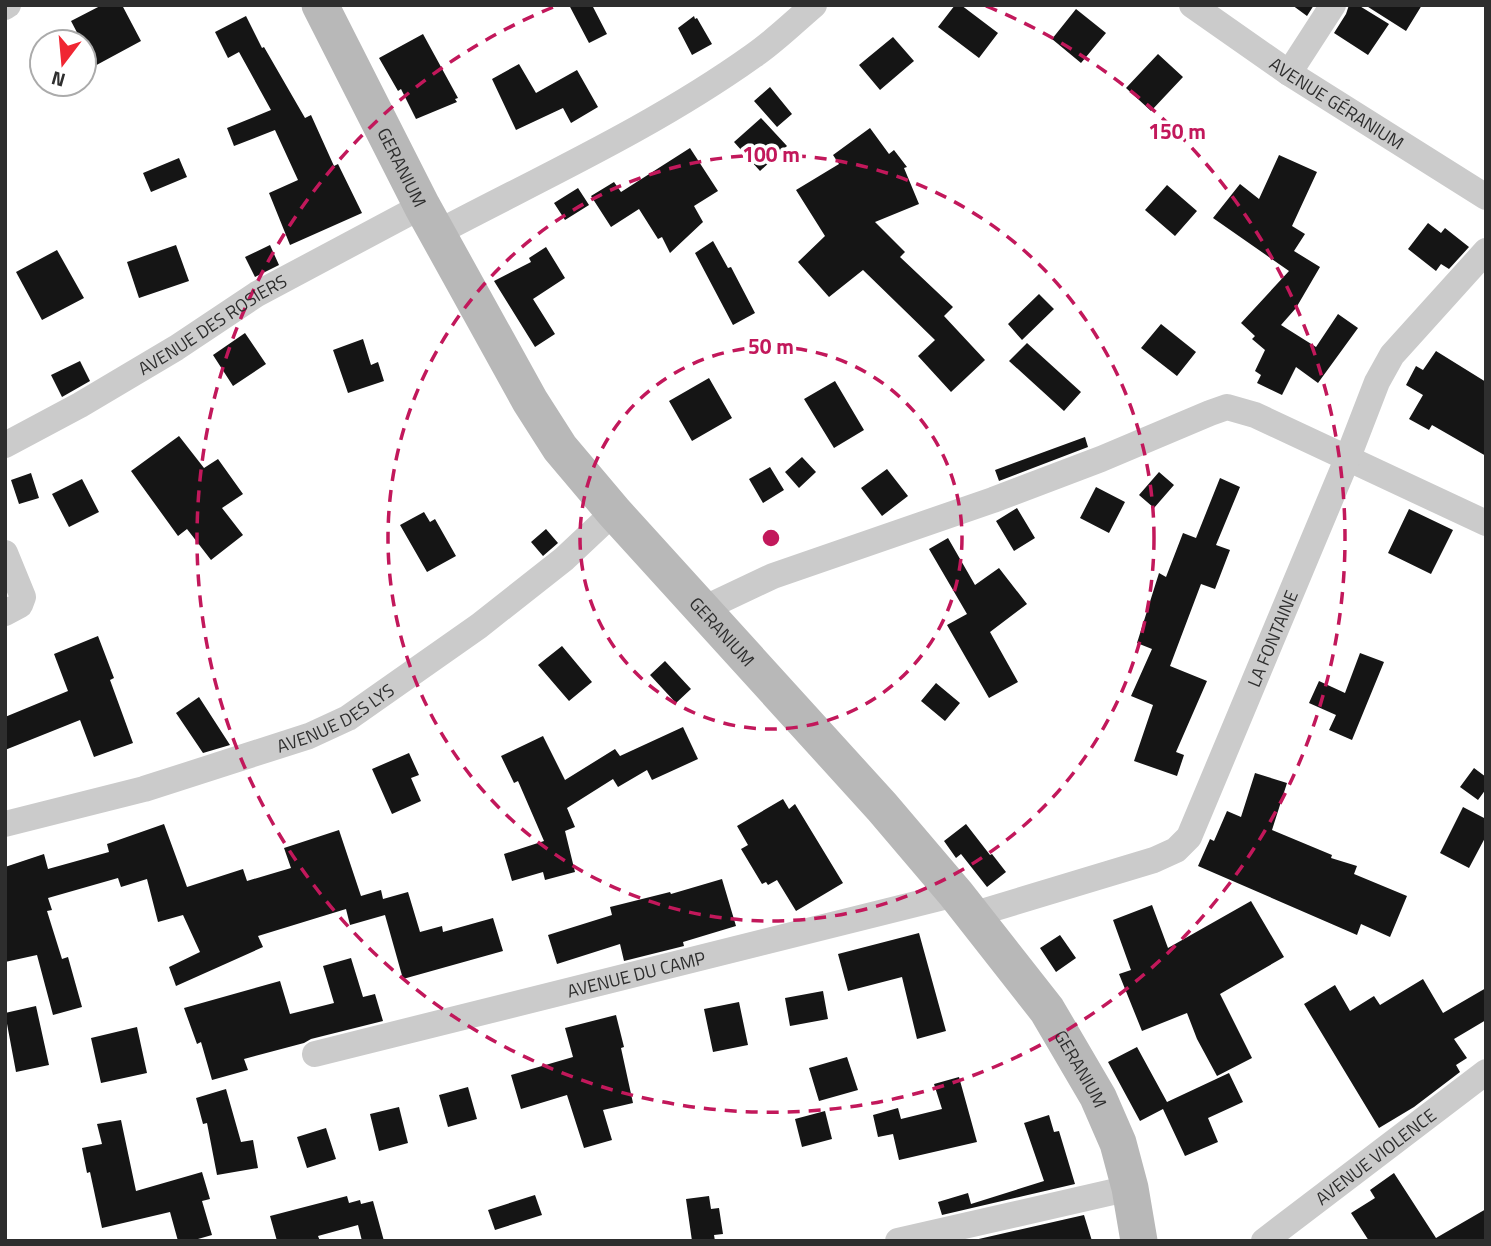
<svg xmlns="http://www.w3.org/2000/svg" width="1491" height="1246" font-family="'Titillium Web',sans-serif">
	<rect width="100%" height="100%" fill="#fff"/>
	<path fill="#151515" d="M102 5H122L141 41 91 68 84 57V42H82L71 21Z
		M569 5H592L607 34 589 43Z
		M955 5H961L998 33 979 58 938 27Z
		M1292 5H1314L1307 16Z
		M1349 5H1358L1389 24 1368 55 1334 33 1346 14Z
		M1365 5H1422L1406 31Z
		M1076 9 1106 33 1081 63 1052 39Z
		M246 16 262 48 264 47 305 118 311 115 334 166 338 164 362 213 290 245 269 193 298 180 275 130 234 146 227 128 271 110 239 52 228 58 215 32Z
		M694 16 695 19 697 18 712 44 692 55 678 28Z
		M423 34 458 98 455 99 457 102 416 119 401 89 398 91 379 58Z
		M893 37 914 61 880 90 859 65Z
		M1158 54 1183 77 1151 111 1126 88Z
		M519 64 536 93 577 70 598 107 571 123 563 108 516 130 492 79Z
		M770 87 792 114 777 127 754 101Z
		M761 118 787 146 760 171 734 142Z
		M870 128 889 154 894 150 907 167 904 168 919 204 875 222 905 252 900 257 953 307 944 316 985 360 951 392 918 356 935 340 863 270 829 297 798 262 825 236 796 190 839 164 833 155Z
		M690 148 718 191 694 206 703 222 670 253 662 237 658 239 639 209 611 227 591 196 614 182 621 192Z
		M1279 155 1317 172 1292 226 1305 234 1294 251 1320 267 1296 308 1281 325 1316 347 1338 314 1358 328 1318 383 1296 367 1282 395 1257 383 1261 375 1255 371 1265 350 1252 339 1255 336 1241 323 1289 271 1213 218 1240 184 1259 199Z
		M179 158 187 177 151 192 143 173Z
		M1167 185 1197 211 1175 236 1145 210Z
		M578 188 589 205 565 220 554 203Z
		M1428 223 1441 233 1445 228 1469 247 1449 269 1441 264 1436 271 1408 249Z
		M713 241 728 268 731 267 755 313 733 325 695 253Z
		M176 245 189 281 139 298 127 262Z
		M270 245 279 265 255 277 245 257Z
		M546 247 565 278 533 299 555 334 535 347 494 281 531 262 529 258Z
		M57 250 84 298 42 320 16 272Z
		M1039 294 1054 309 1022 340 1008 324Z
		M1161 324 1196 352 1177 376 1141 348Z
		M245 333 266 364 233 386 213 355Z
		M363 339 371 365 378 362 384 381 348 393 333 350Z
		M1027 343 1081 392 1064 411 1009 361Z
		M1436 351 1486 382V456L1432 425 1429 430 1409 419 1423 395 1406 385 1416 366 1423 370Z
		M80 361 90 381 62 397 51 375Z
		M709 378 732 418 692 441 669 401Z
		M835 381 864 430 834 448 804 399Z
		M179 436 204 468 218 459 243 494 222 508 243 535 211 560 187 529 178 536 131 471Z
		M1085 437 1088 447 999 481 995 470Z
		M802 457 816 472 799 488 785 472Z
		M770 467 784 490 763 503 749 479Z
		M887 469 908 496 882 516 861 488Z
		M1159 472 1174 485 1154 508 1139 495Z
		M31 473 39 498 19 504 11 480Z
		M1220 478 1240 487 1216 545 1230 550 1215 589 1201 584 1170 666 1207 681 1176 752 1184 755 1177 776 1134 761 1153 705 1131 696 1152 649 1137 643 1159 573 1166 577 1183 533 1196 538Z
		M82 479 99 512 69 527 52 494Z
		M1096 487 1125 502 1109 533 1080 518Z
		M1017 508 1035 538 1014 551 996 521Z
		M1409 509 1453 530 1431 574 1388 553Z
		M424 512 430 522 435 519 456 556 427 572 400 525Z
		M546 529 558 543 543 556 531 542Z
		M948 538 975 585 999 568 1027 604 990 632 1018 682 989 698 947 625 967 614 929 549Z
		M98 636 114 678 110 680 133 743 94 757 80 720 5 750V717L68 691 54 654Z
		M562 646 592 682 569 701 538 665Z
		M1360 653 1384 662 1352 740 1329 730 1336 715 1309 703 1319 681 1345 693Z
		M665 661 691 689 676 703 650 675Z
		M936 683 960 703 945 721 921 701Z
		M199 697 230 745 203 753 176 713Z
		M683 727 698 759 652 780 647 770 618 787 613 779 567 808 575 827 565 831 575 872 545 880 543 872 512 881 504 854 544 841 518 781 514 783 501 756 543 736 565 780 615 749 620 756Z
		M409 753 419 775 411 778 421 801 392 814 372 769Z
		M1474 768 1486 777V789L1478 800 1460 787Z
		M1255 773 1287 783 1272 830 1332 855 1331 858 1357 866 1354 874 1407 896 1390 937 1361 924 1357 935 1198 866 1210 839 1214 841 1227 811 1241 817Z
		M783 799 789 809 795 804 843 883 796 911 777 880 768 885 766 882 762 884 741 849 748 845 737 826Z
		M1463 807 1486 819V836L1469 868 1440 853Z
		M164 824 187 887 243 869 247 881 291 868 284 848 339 830 361 896 381 890 383 899 408 892 420 932 442 926 443 932 493 918 503 951 403 979 385 915 350 925 346 909 258 936 263 947 176 986 169 967 200 952 183 915 158 922 147 879 121 887 118 878 48 898 52 910 47 911 62 959 68 957 82 1007 53 1015 37 955 5 962V867L44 854 48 869 109 852 107 844Z
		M966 824 990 855 992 854 1006 872 987 887 961 854 956 858 944 841Z
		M722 879 736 926 683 942 684 946 624 961 620 944 557 964 548 935 612 915 610 907 670 892 671 894Z
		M1251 901 1284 957 1220 994 1252 1058 1217 1076 1197 1039 1187 1013 1142 1031 1119 974 1131 970 1113 920 1152 905 1168 948Z
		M919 933 946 1031 917 1039 902 977 848 991 838 954Z
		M1060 935 1076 958 1056 972 1040 948Z
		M351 958 363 997 375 994 383 1021 311 1039 304 1043 244 1059 248 1070 212 1080 201 1042 197 1044 184 1008 280 981 290 1014 334 1003 323 966Z
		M1423 979 1443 1013 1486 988V1020L1454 1039 1467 1058 1456 1065 1460 1072 1414 1107 1379 1128 1304 1004 1335 985 1350 1011 1374 996 1380 1005Z
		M823 991 828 1019 790 1026 785 998Z
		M739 1002 748 1045 713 1052 704 1009Z
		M36 1006 49 1065 16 1072 5 1013Z
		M616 1015 624 1047 621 1048 633 1103 603 1110 612 1140 584 1148 567 1095 521 1109 511 1075 573 1057 565 1028Z
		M137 1027 147 1073 101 1083 91 1038Z
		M1137 1047 1167 1102 1229 1073 1243 1102 1208 1118 1218 1142 1185 1156 1163 1109 1140 1121 1108 1062Z
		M847 1057 858 1090 819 1101 809 1068Z
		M959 1077 977 1142 899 1160 893 1134 878 1137 873 1115 898 1108 901 1119 942 1109 934 1084Z
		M468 1087 477 1119 448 1127 439 1095Z
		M226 1089 241 1142 253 1140 258 1168 217 1175 207 1123 203 1124 196 1098Z
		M399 1107 408 1143 379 1151 370 1114Z
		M825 1111 832 1139 802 1147 795 1119Z
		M1049 1115 1054 1132 1059 1131 1075 1184 942 1215 938 1202 968 1193 971 1204 1044 1181 1024 1123Z
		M121 1120 136 1191 202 1172 210 1199 202 1201 212 1235 191 1241H178L170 1212 102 1228 90 1172 87 1173 82 1148 102 1144 97 1124Z
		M326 1128 336 1159 307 1168 297 1137Z
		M1394 1173 1436 1238 1486 1209V1241H1369L1351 1213 1375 1198 1370 1190Z
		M535 1195 542 1215 495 1230 488 1210Z
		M347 1196 349 1203 360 1200 361 1204 373 1201 384 1241H362L358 1225 318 1236 320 1241H277L270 1216Z
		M709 1196 711 1209 719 1208 723 1234 714 1235 715 1241H692L686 1199Z
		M1084 1215 1092 1241H970Z"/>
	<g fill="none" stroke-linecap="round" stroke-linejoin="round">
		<g stroke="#cbcbcb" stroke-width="26">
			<path id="s1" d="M1192 5 1289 73 1486 197"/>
			<path d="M5 7 8 5"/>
			<path d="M1289 73 1333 5"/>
			<path d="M437 233C543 177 655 126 753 56 775 41 794 22 814 5"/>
			<path id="s2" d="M5 445 80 405 176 348 257 294 422 206"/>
			<path d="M5 553 23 597 20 605 5 613"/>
			<path d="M703 609 773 576 993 500 1101 459 1210 413 1227 407 1255 415 1486 523"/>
			<path id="s3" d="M5 824 144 789 309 736 348 718 479 626 564 559 614 512"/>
			<path id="s4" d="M972 915 1154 860 1176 850 1189 837 1348 457 1377 382 1392 355 1486 251"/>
			<path id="s5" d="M315 1054 956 894"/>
			<path d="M898 1241 1130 1188"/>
			<path id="s6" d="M1264 1241 1486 1072"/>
		</g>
		<path stroke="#b8b8b8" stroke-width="37" id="s7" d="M320 5 422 206 530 401 560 448 614 512 882 807 956 894 1047 1010 1098 1097 1118 1143 1130 1188 1139 1241"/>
	</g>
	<g fill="none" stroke="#c2185b" stroke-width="3.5" stroke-dasharray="12 9">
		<circle cx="771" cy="538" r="191"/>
		<circle cx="771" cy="538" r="383"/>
		<path d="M986 6A574 574 0 1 1 556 6"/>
	</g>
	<g text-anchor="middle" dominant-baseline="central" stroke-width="7" stroke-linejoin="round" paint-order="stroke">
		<g font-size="18" fill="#2e2e2e" stroke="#fff">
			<text stroke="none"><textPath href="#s1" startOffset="175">AVENUE GÉRANIUM</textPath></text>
			<text stroke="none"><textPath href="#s7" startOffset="182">GERANIUM</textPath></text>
			<text stroke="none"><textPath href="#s2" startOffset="240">AVENUE DES ROSIERS</textPath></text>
			<text stroke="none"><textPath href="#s7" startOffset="749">GERANIUM</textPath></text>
			<text stroke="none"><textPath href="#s4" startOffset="448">LA FONTAINE</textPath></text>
			<text stroke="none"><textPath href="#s3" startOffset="348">AVENUE DES LYS</textPath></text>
			<text stroke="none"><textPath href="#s5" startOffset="331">AVENUE DU CAMP</textPath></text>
			<text stroke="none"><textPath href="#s7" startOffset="1316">GERANIUM</textPath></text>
			<text stroke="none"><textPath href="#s6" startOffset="140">AVENUE VIOLENCE</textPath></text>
		</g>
	</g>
	<circle cx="771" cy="538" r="10" fill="#c2185b" stroke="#fff" stroke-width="3.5"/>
	<g font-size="21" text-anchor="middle" font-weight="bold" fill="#c2185b" stroke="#fff" stroke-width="7" stroke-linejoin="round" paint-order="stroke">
		<text x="1177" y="139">150 m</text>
		<text x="771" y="162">100 m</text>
		<text x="771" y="354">50 m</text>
	</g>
	<rect width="1491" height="1246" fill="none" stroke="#2e2e2e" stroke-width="14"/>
	<g transform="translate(63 63) rotate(196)"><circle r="33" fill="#ffffff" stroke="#ababab" stroke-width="2"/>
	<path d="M0-5L12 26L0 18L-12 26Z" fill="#f02632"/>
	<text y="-10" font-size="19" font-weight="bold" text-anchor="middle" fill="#2e2e2e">N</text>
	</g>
</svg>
